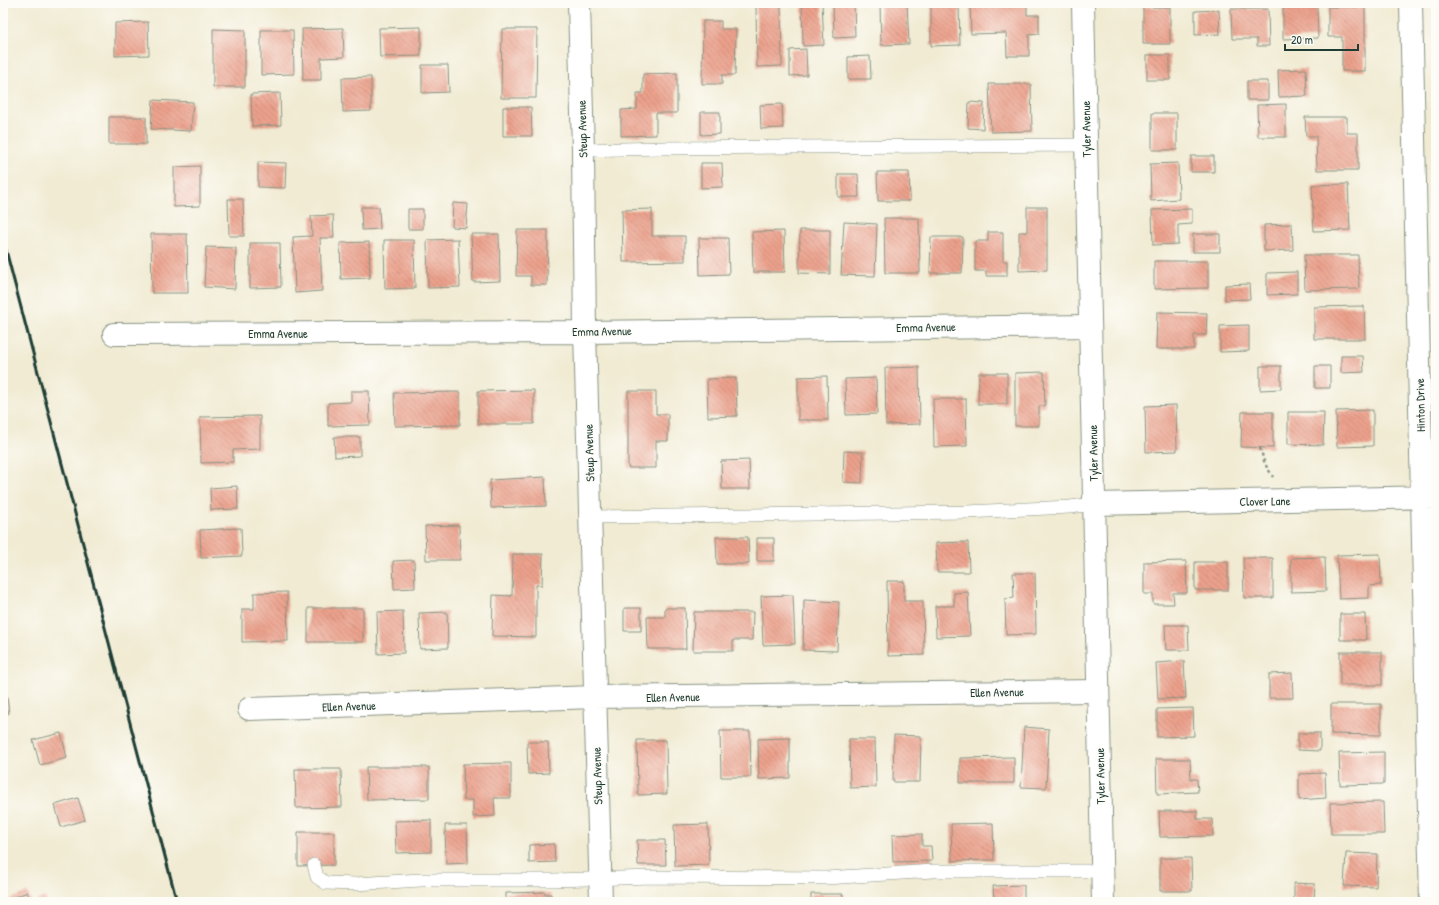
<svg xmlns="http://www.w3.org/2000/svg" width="1439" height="905" font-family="'Patrick Hand',sans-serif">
	<defs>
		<pattern id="building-back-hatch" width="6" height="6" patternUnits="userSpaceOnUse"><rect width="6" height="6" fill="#eca18c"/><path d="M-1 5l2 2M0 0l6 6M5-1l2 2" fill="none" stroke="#bf8473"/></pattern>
	</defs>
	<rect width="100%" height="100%" fill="#fdfcf7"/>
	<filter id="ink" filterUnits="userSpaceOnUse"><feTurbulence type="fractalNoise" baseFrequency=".025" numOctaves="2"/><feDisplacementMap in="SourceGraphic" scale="8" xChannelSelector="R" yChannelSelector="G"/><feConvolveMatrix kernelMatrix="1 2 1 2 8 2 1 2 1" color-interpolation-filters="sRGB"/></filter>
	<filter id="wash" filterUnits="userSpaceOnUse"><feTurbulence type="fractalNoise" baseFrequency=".012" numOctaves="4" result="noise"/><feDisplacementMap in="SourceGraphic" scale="16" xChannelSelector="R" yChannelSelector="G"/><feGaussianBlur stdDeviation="0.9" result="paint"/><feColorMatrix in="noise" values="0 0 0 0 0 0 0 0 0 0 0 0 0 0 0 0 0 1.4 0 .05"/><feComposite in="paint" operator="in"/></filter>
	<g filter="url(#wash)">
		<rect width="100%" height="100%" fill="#f1ebd3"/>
		<g id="blocks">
			<path fill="url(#building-back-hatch)" d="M802 3H822L824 45 803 46Z
				M833 3H854L855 37 834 38Z
				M907 3 909 44 881 45 880 4Z
				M959 4 960 45 931 46V5Z
				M970 4H1027V15H1039V34L1029 35V56H1007L1006 33 971 34Z
				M756 6H781L782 66 757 67Z
				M1143 7H1170V44H1143Z
				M1317 7 1318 38 1283 39V8Z
				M1328 7H1365V71H1342V37H1328Z
				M1231 9H1268L1269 46H1257V39H1232Z
				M1219 10 1220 34 1195 35V11Z
				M703 21H721V29H736L735 75H722V84H702Z
				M148 22 149 55 115 56V23Z
				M421 27V56L380 57 379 28Z
				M343 28 344 57 321 58V80H303L302 29Z
				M213 29 245 30V87H213Z
				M502 29H537L536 98H501Z
				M261 30H293L294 74 261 75Z
				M806 49 807 75 790 76V50Z
				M1147 55H1170V80H1147Z
				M870 56 871 79H848V57Z
				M422 65H448L449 92 422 93Z
				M1306 69 1307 96 1279 97 1278 70Z
				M677 73V113H656V135L621 136V110L637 109V93H643V74Z
				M371 77V111L343 112 342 78Z
				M1247 81H1268V100H1247Z
				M989 84H1031L1032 131 991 132Z
				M280 93 281 125 252 126 251 94Z
				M153 100 193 102 191 131 151 129Z
				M969 102 984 103 983 129 968 128Z
				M782 104 783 128 761 129 760 105Z
				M1286 104V137H1258L1257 105Z
				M503 107H531L532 136H503Z
				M701 112H720V134L701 135Z
				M1152 113H1177V150H1152Z
				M109 117H146V144H109Z
				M1305 117H1347V133H1358V170H1317L1316 136H1306Z
				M1191 156H1214V172H1191Z
				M258 162 286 163 285 188 258 187Z
				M701 163H722L723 187 701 188Z
				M1178 163 1179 199 1151 201 1150 164Z
				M200 166V206L174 207V167Z
				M877 172H909L910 201H878Z
				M838 174H858L859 197H838Z
				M1348 184 1350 230 1314 231 1312 185Z
				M228 199H243L244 236H229Z
				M453 203 468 204 466 228 452 227Z
				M361 207H379L380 229 362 230Z
				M1027 207H1047V270L1019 271V232H1027Z
				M408 209H423V229H408Z
				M652 209V236H685V261L623 262 622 210Z
				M1192 209V224L1178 225V244L1153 245 1152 210Z
				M333 215 334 238H320L322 291 295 293 293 237 312 236 311 216Z
				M884 218H919L920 273H885Z
				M844 222 877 224 875 276 841 275Z
				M1292 224 1293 250 1264 251V225Z
				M517 230H548L547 285H531V276H516Z
				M800 230H830V274L799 273Z
				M784 231 785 272H753L752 232Z
				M988 232H1003V261H1007V276H986V271H975V241H988Z
				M151 234H187L188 293H152Z
				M471 234H499L500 281 473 282Z
				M1193 234H1220V252H1193Z
				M931 237H963L962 273H930Z
				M699 238H728L729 274 700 275Z
				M458 239 460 287 428 288 427 240Z
				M384 240H414L415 288 385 289Z
				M369 242 370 278 341 279 340 243Z
				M250 243H280L281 287 250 288Z
				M206 247 236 248 235 289 204 287Z
				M1304 255H1358L1359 289 1305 290Z
				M1154 261H1208V288L1154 289Z
				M1297 272V294L1267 295V273Z
				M1249 284 1250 299 1225 300V285Z
				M1364 306 1365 339H1314V307Z
				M1157 312 1207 313 1206 335H1194V349H1156Z
				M1249 325V351L1220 352V326Z
				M1341 356H1363L1364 372 1341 373Z
				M1260 366H1281V389L1260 390Z
				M1315 366H1330V388H1315Z
				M919 367 920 424 886 425 885 368Z
				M1044 372 1045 406H1039V426H1015V373Z
				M979 373H1007V404H978Z
				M827 376 828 420H798V377Z
				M736 378 737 416 708 417 707 379Z
				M876 378 877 414 846 415 845 379Z
				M534 390V424H478V391Z
				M351 391H369L370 425 328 426V403L351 402Z
				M628 391H656V414H668V441H656V468H628Z
				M460 392V425L395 426 394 393Z
				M933 399H966L967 446 934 447Z
				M1176 405 1177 451 1146 452 1145 406Z
				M1373 410V446L1337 447 1336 411Z
				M1242 412H1273V448L1241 447Z
				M1288 412H1324L1323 445 1288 444Z
				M260 416V449L233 450V462L201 463 200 417Z
				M334 437H360V456L335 457Z
				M844 451 863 452 862 483 843 482Z
				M749 460 750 489H722L721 461Z
				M545 477 546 506 491 508 490 480Z
				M237 486 238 509 211 510 210 488Z
				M459 525 460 560H426L425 526Z
				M241 528 242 556 201 558 200 530Z
				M716 537H748L749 564H717Z
				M757 538H774V561H757Z
				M968 542 969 572H937L936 543Z
				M513 554H543L542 585H536V637L492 636 493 595 512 596Z
				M1380 554 1381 585 1369 586V598L1339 599 1337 555Z
				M1325 557 1326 591 1291 592V558Z
				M1243 558H1273V598H1244Z
				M414 560 415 588 394 589 393 561Z
				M1186 561 1187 593H1173L1174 604H1153V594H1144V562Z
				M1195 562H1228V590H1195Z
				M1013 573H1035L1036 634 1006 635 1005 599 1014 598Z
				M887 581H904V601H923L924 655 888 656Z
				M287 592 288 641 242 642V609H254V593Z
				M968 592 970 636 936 637 935 606H954V593Z
				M793 595 795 644 763 645 761 596Z
				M804 600 839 602 837 651 803 650Z
				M308 608H363V642H308Z
				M624 608H641V631H624Z
				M665 608H685L686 649H648L647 617H665Z
				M403 611 404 653 378 654 377 612Z
				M447 612 448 648 420 649 419 613Z
				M694 612H753L752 640H733V651H693Z
				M1340 614H1365L1366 640H1340Z
				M1165 625H1188L1189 650H1166Z
				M1340 652H1382V685H1340Z
				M1184 661 1186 698 1158 699 1156 663Z
				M1292 673 1293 698H1269V674Z
				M6 689 9 713 3 714V690Z
				M1331 704H1381V735L1331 734Z
				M1193 708 1194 736 1157 737V709Z
				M1024 727 1049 729 1046 788 1021 787Z
				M720 731H750L751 777H721Z
				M61 733 67 758 40 765 33 740Z
				M1298 733H1320V751L1298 750Z
				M894 735 921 736 920 782H893Z
				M790 738V778L759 779 758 739Z
				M849 739H875L876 787 850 788Z
				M637 740H666L667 794 638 795Z
				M527 742H548L549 773 528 774Z
				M1384 752V784L1340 785 1339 753Z
				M1014 757V783H960V758Z
				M1156 759H1190L1191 779H1197L1198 792 1157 794Z
				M511 763V798H494L495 816 473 817V800H464L463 764Z
				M366 767H429V799L367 800Z
				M295 769H341L342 807 296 808Z
				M1325 773 1326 798 1299 800V774Z
				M78 798 85 820 61 827 55 805Z
				M1383 802 1384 834H1331L1330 803Z
				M1159 811H1197V819H1212L1213 836 1160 837Z
				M431 820V852L396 853 395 821Z
				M993 823 994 860 952 861 951 824Z
				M708 824 709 865 675 866 674 825Z
				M445 825H467L468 863 446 864Z
				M298 832H334V865L298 866Z
				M922 834V846H931L932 861 893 862 892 835Z
				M637 840H665L666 865H638Z
				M554 844 555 862 529 863V845Z
				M1346 853 1377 854 1376 887 1344 886Z
				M1160 858H1191L1192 891H1160Z
				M1294 883 1315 884 1314 901 1294 900Z
				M1024 885V902H994L993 886Z
				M27 892 32 902H4Z
				M545 892V894H551L552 902H506V893Z
				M811 894H843V902H811Z
				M45 897 47 902H32Z
				M105 899 106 902H95L94 901Z
				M967 899V902H942V900Z"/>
		</g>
	</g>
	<g filter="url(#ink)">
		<use href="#blocks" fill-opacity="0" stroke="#889484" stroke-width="1"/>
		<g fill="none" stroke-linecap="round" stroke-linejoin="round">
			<g stroke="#889484" stroke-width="14">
				<path id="service" d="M583 150 663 148 1086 145
					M591 517 967 512 1070 507 1094 504
					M314 865 317 877 326 883 355 884 421 880H554L653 877 826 878 933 871H1102"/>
			</g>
			<g stroke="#889484" stroke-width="24">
				<path id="minor" d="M579 3 583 150 585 332 601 902
					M1411 3 1431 902
					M114 334 585 332 1090 326
					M1094 504 1435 497
					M249 709 594 697 1098 691"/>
			</g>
			<g stroke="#889484" stroke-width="24">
				<path id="tertiary" d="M1083 3 1103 902"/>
			</g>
			<path stroke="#889484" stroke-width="2.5" stroke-dasharray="3 3" stroke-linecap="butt" d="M1353 3V7
				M1260 448 1265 464 1273 477"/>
			<use href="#service" stroke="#fff" stroke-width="13"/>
			<use href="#minor" stroke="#fff" stroke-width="22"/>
			<use href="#tertiary" stroke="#fff" stroke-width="22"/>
			<path stroke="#1f3d34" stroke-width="3" d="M3 239 177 902"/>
		</g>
	</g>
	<g text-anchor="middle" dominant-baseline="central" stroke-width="3" stroke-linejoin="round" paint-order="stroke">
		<g font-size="12" fill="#1f3d34" stroke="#fdfcf7">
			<text transform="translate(582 129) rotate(-92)">Steup Avenue</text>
			<text transform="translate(1086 129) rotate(-91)">Tyler Avenue</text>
			<text transform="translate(926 327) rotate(-1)">Emma Avenue</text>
			<text transform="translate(602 331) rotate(-1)">Emma Avenue</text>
			<text x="278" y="333">Emma Avenue</text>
			<text transform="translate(1420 405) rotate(-91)">Hinton Drive</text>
			<text transform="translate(589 453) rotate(-92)">Steup Avenue</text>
			<text transform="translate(1093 453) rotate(-91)">Tyler Avenue</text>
			<text transform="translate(1265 501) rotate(-1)">Clover Lane</text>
			<text transform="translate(997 692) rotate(-1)">Ellen Avenue</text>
			<text transform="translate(673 697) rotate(-1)">Ellen Avenue</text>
			<text transform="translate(349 706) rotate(-2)">Ellen Avenue</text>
			<text transform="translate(597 776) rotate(-92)">Steup Avenue</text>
			<text transform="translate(1100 776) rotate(-91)">Tyler Avenue</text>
		</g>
	</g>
	<rect width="1439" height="905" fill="none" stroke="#fdfcf7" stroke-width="16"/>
	<path d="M1285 44v6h73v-6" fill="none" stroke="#1f3d34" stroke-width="2"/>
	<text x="1291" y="44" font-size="12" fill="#1f3d34" stroke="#fdfcf7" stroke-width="3" paint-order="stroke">20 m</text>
</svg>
